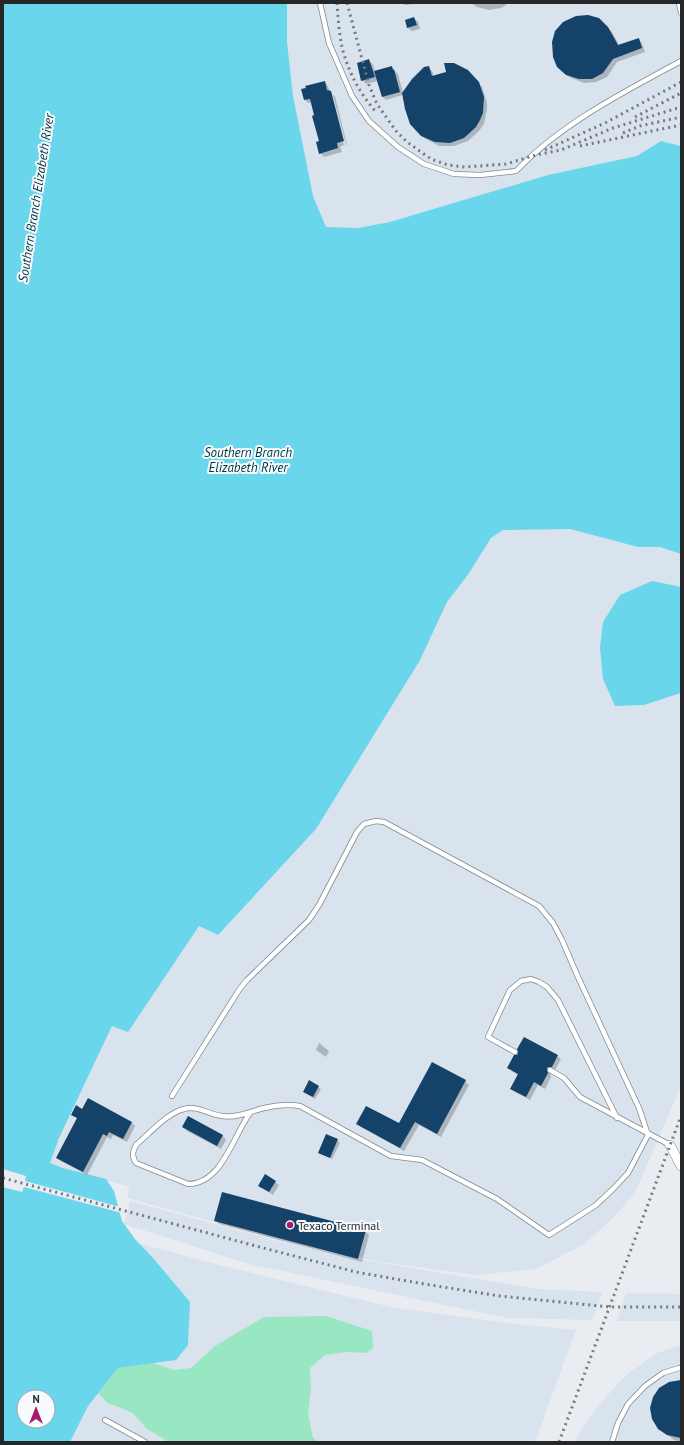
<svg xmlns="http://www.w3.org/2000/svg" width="684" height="1445" font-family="'PT Sans',sans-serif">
	<rect width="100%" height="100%" fill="#e9edf2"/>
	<path fill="#d8e3ed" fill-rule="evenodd" d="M217 3H681V146L661 141 638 156 420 226 279 235Z
		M353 506 566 522 681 544V1086L635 1193 611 1220 583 1245 536 1269 475 1275 381 1262 282 1241 128 1198 129 1186 22 1162Z
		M130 1201 282 1242 346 1257 538 1289 603 1292 592 1320 507 1318 249 1264 124 1224Z
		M3 1207 219 1265 391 1307 513 1324 576 1330 535 1442H3ZM24 1397H48V1421H24Z
		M626 1293 681 1294V1321H617Z
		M681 1345V1442H574L595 1409 626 1375 657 1353Z"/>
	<path fill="#99e6c3" d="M326 1316 372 1331 373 1348 366 1353 347 1352 325 1355 310 1368 311 1390 308 1413 313 1438 319 1442H169L147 1429 133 1413 108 1403 98 1393 118 1368 153 1363 174 1370 191 1368 215 1346 264 1317Z"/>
	<path fill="#6ad6ec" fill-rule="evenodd" d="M3 3H287V42L293 96 313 196 326 227 358 228 390 222 548 175 637 156 661 141 681 146V554L660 547H638L570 529 503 530 491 538 467 576 447 602 420 660 316 829 218 935 199 926 128 1032 112 1026 59 1138 50 1163 63 1168 106 1179 114 1191 122 1221 135 1239 153 1258 190 1302 188 1345 176 1360 118 1368 88 1406 70 1442H3ZM24 1397H48V1421H24Z
		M652 581 681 587V693L644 705 615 706 603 679 600 647 603 622 620 595Z"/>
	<path fill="#e9edf2" d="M3 1169 26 1176 25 1181 120 1207 122 1213 24 1187 22 1192 3 1187Z"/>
	<path fill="#0003" d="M401 3H427L405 5Z
		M471 3H509L501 8 489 10 477 7Z
		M414 18 418 22 420 29 412 31 408 28Z
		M608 28 612 32 619 45 638 39 642 43 645 52 617 62 607 77 596 82 584 83 571 78 562 71Z
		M369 61 373 64 375 72 392 68 398 74 403 93 428 67 432 71 434 76 467 71 482 87 487 102V109L484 124 479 131 468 141 454 146H439L426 139 411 124 403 95 386 100 382 96 377 81 366 84 362 80Z
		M325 82 328 86 330 92 332 94H331L344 145 340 147 342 152 324 157 320 153V142L312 102 308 103 305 100Z
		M333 95 335 96 347 145H346Z
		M319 1043 329 1051 326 1057 316 1050Z
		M557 1056 561 1059 555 1070H552L550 1072 551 1077 545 1089 538 1085 530 1100 515 1092 511 1089 518 1075 508 1068Z
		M465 1081 469 1085 441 1137 419 1125 404 1151 361 1127 358 1124 399 1125Z
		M318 1087 321 1089 315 1099 304 1092Z
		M88 1099 132 1123 135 1126 127 1142 113 1135 111 1139 107 1137 87 1175 61 1161 57 1157 78 1119 72 1114 82 1110Z
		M188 1118 223 1136 226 1140 221 1149 187 1131 183 1127Z
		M337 1140 340 1143 332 1159 319 1152Z
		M275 1182 279 1185 273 1195 260 1186Z
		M215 1220 365 1231 369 1235 362 1262 219 1224Z
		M681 1381V1442L674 1440 659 1428Z"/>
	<path fill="#144269" d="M588 15 599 18 608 27 618 45 639 38 642 48 613 59 603 73 592 79H579L566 75 557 67 553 57 552 42 555 31 563 22 576 16Z
		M414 17 417 25 407 28 405 20Z
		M369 59 375 77 361 81 357 63Z
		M444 63H454L468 70 479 82 484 97 483 113 480 120 476 127 464 138 450 143 435 142 421 136 410 124 405 109 402 93 412 79 424 67 429 66 432 76 446 72Z
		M392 66 393 70 394 69 400 92 382 97 374 71Z
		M325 81 327 90 331 91 344 141 337 143 338 148 319 154 316 142 319 141 312 116 314 115 310 99 304 100 301 89 306 88 305 86Z
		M524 1037 558 1055 552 1067H548L547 1068 548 1073 541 1086 534 1082 526 1097 510 1089 518 1074 507 1068 514 1055H517L518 1053 517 1049Z
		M432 1062 466 1080 437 1134 415 1122 400 1148 356 1124 366 1106 399 1123Z
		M309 1080 319 1086 313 1097 303 1092Z
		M88 1098 132 1122 123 1139 109 1132 107 1136 103 1134 83 1172 56 1158 77 1118 71 1115 76 1105 82 1109Z
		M188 1116 223 1135 217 1146 182 1127Z
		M326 1134 338 1139 330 1158 318 1153Z
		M265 1174 276 1181 269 1192 258 1186Z
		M222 1192 366 1230 358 1259 214 1221Z
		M681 1380V1438L667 1435 658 1429 652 1419 650 1408 653 1397 659 1388 669 1382Z"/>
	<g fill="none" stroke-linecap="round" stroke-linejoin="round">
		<g stroke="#84888c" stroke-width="6">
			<path id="service" d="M320 3 329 43 352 96 369 121 398 147 424 164 454 174 480 175 516 171C562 123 624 92 681 61
				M679 3 681 13
				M515 1052 488 1037 510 990 521 981 531 979 539 982 547 987 558 1000 617 1118
				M550 1070 564 1078 580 1097 670 1145
				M172 1096 239 990 247 980 309 920 319 905 357 832 364 824 376 821 384 822 539 906 553 923 562 940 578 977 639 1108 648 1135 628 1173 613 1189 596 1205 549 1235 497 1199 422 1160 391 1156 300 1106C288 1104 276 1105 264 1108 250 1112 237 1118 222 1116 210 1115 197 1105 184 1109 167 1113 149 1134 136 1145 132 1153 132 1156 136 1163L188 1184C222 1184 233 1136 250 1113
				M105 1420 145 1442
				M612 1442 618 1423 628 1404 645 1386 663 1373 679 1368"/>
		</g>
		<g stroke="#84888c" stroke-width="10">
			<path id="minor" d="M670 1145 681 1166"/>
		</g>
		<use href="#service" stroke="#fff" stroke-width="4.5"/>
		<use href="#minor" stroke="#fff" stroke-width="9"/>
		<path stroke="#77797c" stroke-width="3" stroke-dasharray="2 4" stroke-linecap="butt" d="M337 3C338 17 339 33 342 47 348 72 360 94 377 113
			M347 3 369 85 377 104 396 131 407 142 431 159 448 165 465 167 506 164 536 155 561 150 613 128 681 107
			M635 117 681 93
			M623 133 640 126 681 117
			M580 146 681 125
			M545 150 605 123 681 82
			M3 1178 267 1249 356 1272 424 1284 500 1296 610 1307H681
			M559 1442 681 1116"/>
	</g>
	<circle fill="#a31e6b" stroke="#f7fbfe" stroke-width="1.5" cx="290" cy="1225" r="4"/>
	<g text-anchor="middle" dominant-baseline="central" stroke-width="4" stroke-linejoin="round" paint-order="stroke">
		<g font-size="12" fill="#262729" stroke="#f7fbfe" text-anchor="start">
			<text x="298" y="1225">Texaco Terminal</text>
		</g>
		<g font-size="13" font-style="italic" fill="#00353e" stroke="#f7fbfe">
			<text transform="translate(36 198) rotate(-81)">Southern Branch Elizabeth River</text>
			<text x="248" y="452">Southern Branch<tspan x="248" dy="15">Elizabeth River</tspan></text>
		</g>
	</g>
	<rect width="684" height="1445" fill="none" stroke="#262729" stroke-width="8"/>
	<g transform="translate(36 1409)"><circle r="19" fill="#f7fbfe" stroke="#a3a6a9"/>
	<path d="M0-3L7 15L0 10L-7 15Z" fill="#a31e6b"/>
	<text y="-6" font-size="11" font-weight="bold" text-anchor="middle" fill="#262729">N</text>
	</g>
</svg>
